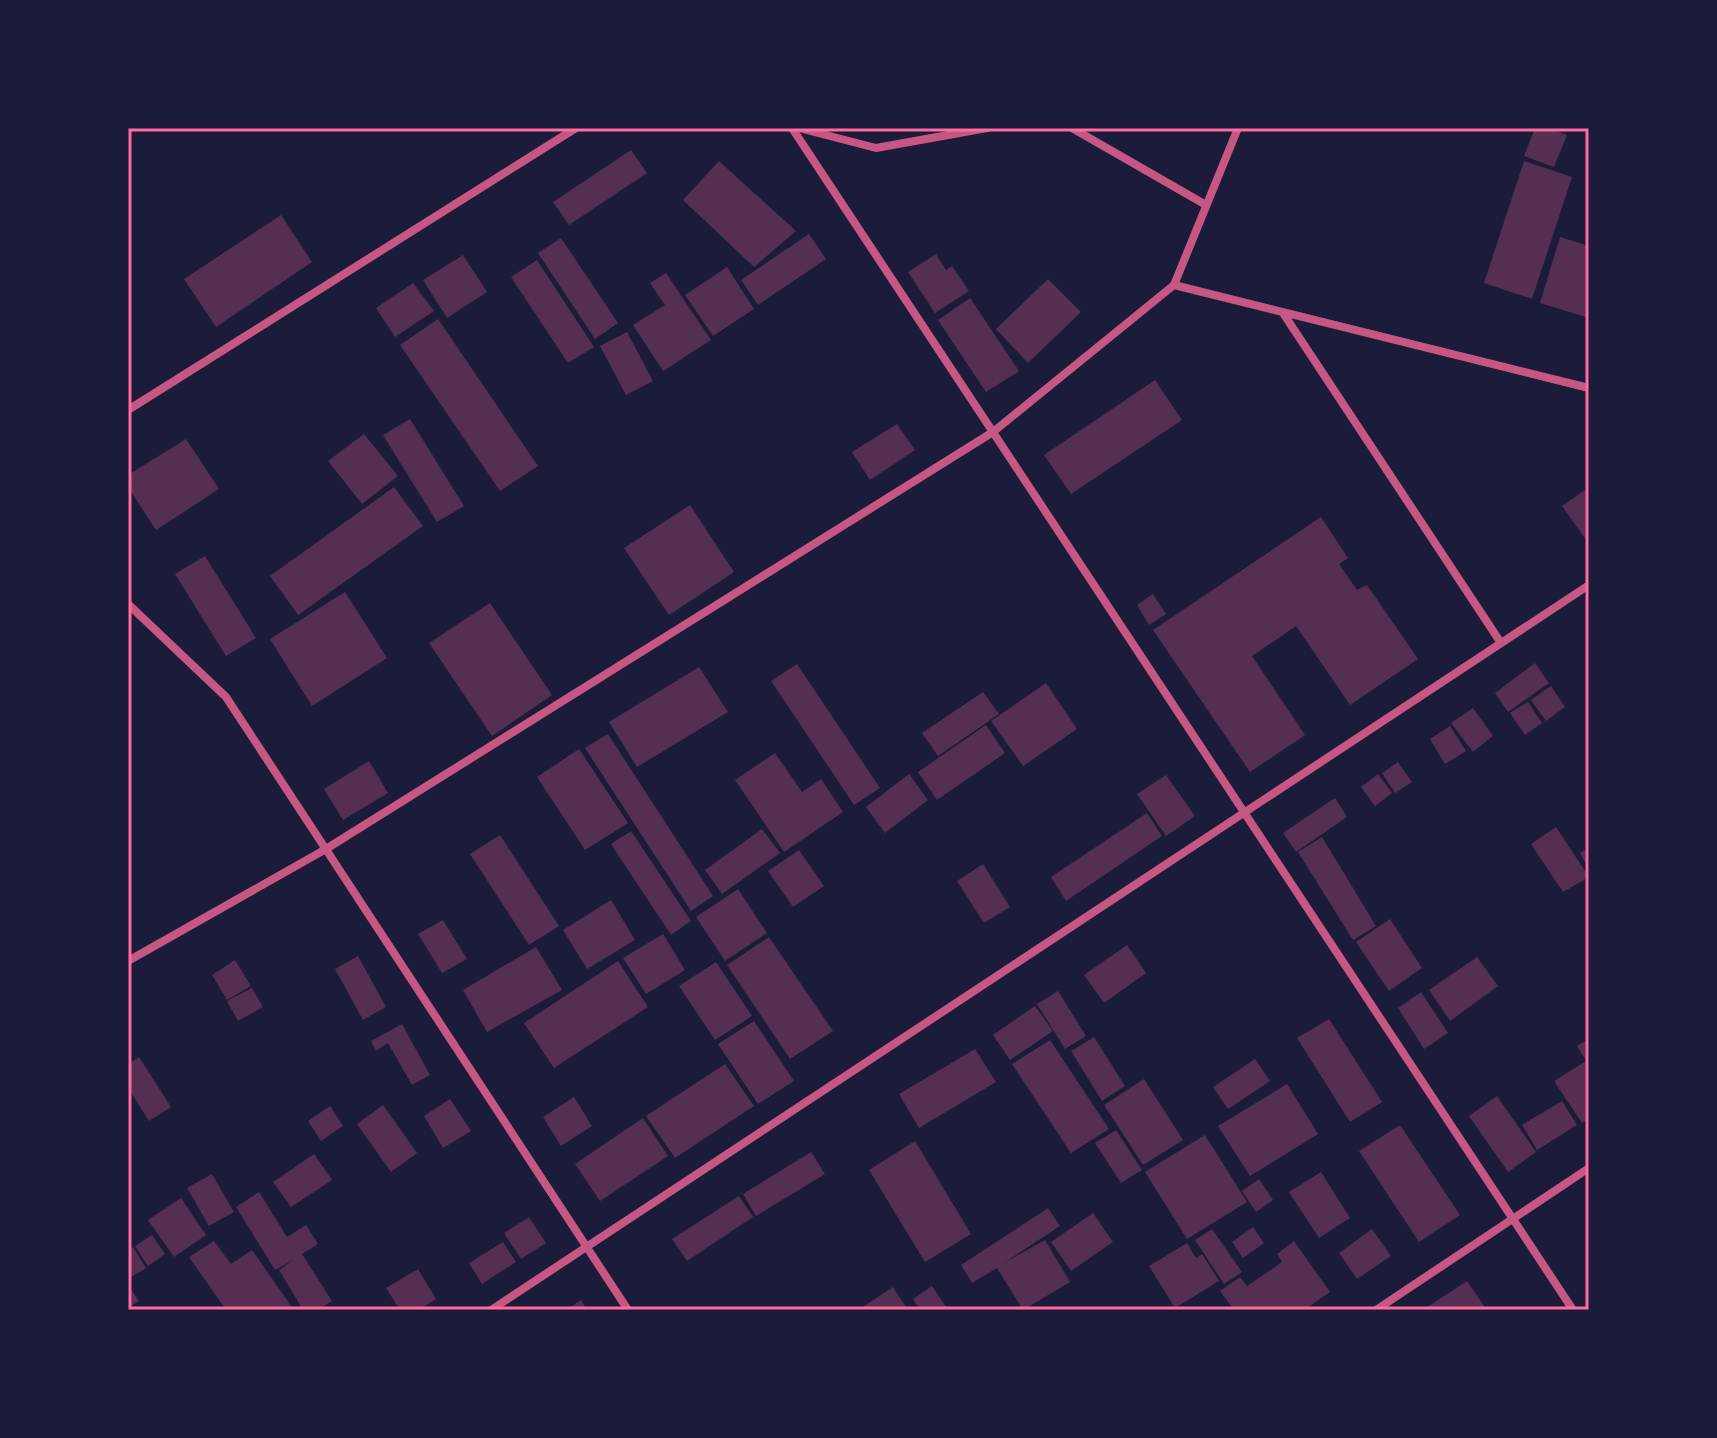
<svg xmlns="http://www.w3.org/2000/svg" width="1717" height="1438" font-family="'Zilla Slab',serif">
	<rect width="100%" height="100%" fill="#1b1b3a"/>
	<path fill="#542f53" d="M1535 128H1550L1567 135 1554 167 1524 156Z
		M631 150 647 173 569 225 553 202Z
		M719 161 796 231 754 267 683 200Z
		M1524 161 1572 177 1532 299 1484 283Z
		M281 215 312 262 216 327 184 279Z
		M809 234 826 259 758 305 741 280Z
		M1560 237 1589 246V318L1540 303Z
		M561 238 618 323 595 339 538 253Z
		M936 254 946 270 952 266 969 291 935 313 908 272Z
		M463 255 487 292 447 318 423 280Z
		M537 260 594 347 568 363 511 277Z
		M727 267 754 309 713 336 685 295Z
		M666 273 711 340 663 371 633 325 665 305 650 283Z
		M1048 279 1081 312 1028 363 996 329Z
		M413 283 434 311 395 337 376 308Z
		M970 298 1019 371 986 392 938 320Z
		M438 319 538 466 500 491 400 345Z
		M627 332 653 381 626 395 600 346Z
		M1155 380 1182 420 1071 494 1044 455Z
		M410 419 464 506 437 522 383 435Z
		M897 424 915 450 870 480 852 452Z
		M364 434 398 476 362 504 328 461Z
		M186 439 219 489 156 530 128 487V475Z
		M394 487 423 526 298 615 270 576Z
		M1588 488 1589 490V544L1562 506Z
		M690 505 734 572 669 615 624 548Z
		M1321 517 1348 558 1339 564 1357 590 1367 585 1418 659 1350 705 1296 626 1252 656 1305 735 1250 772 1153 630Z
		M205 556 256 638 226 656 175 574Z
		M345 592 387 658 312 706 270 639Z
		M1153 594 1166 614 1149 625 1137 605Z
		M490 603 552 695 492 736 429 643Z
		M1535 663 1549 683 1508 712 1495 693Z
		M797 664 880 788 854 805 771 681Z
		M699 667 728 712 637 767 609 722Z
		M1046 683 1077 729 1023 766 991 721Z
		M1551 686 1565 707 1546 721 1531 700Z
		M983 692 999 714 938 756 922 733Z
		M1528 702 1542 723 1525 735 1510 713Z
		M1473 708 1493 736 1473 752 1451 723Z
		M986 725 1005 753 937 800 918 772Z
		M1450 726 1466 751 1445 764 1430 739Z
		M608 734 713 896 691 911 585 748Z
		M579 749 628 823 585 850 537 777Z
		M775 753 802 792 821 779 843 812 784 852 735 780Z
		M369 761 388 793 343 820 324 789Z
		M1398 762 1412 782 1395 793 1382 773Z
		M909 774 928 800 885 833 866 807Z
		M1378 774 1392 793 1375 806 1361 787Z
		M1166 775 1195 816 1166 836 1137 794Z
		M1335 798 1347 817 1296 852 1283 833Z
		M1147 813 1162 836 1066 901 1051 877Z
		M1556 827 1589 877 1563 892 1531 844Z
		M762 829 780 853 722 894 705 870Z
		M631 831 691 921 671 935 611 844Z
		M500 835 559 926 529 945 470 854Z
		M1322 837 1376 926 1353 940 1298 852Z
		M1589 848V869L1580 853Z
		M799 850 824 886 793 907 768 871Z
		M983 864 1010 907 984 923 957 881Z
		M738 889 767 933 725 961 696 917Z
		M611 900 635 940 587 969 563 930Z
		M1390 919 1422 968 1389 991 1356 942Z
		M443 920 467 959 442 973 418 934Z
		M663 934 685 970 646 994 623 958Z
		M769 937 833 1031 790 1059 727 965Z
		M1127 945 1146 973 1104 1003 1084 975Z
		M536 947 562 990 487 1032 463 990Z
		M358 956 386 1007 363 1020 335 969Z
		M1477 957 1498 986 1450 1021 1429 990Z
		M235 960 251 986 227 1000 212 975Z
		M618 961 648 1007 554 1068 524 1023Z
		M716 962 752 1016 715 1040 679 986Z
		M252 988 263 1007 238 1021 227 1001Z
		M1058 991 1086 1036 1065 1049 1037 1004Z
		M1421 992 1448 1033 1424 1049 1398 1008Z
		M1035 1006 1053 1031 1010 1060 993 1035Z
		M1329 1019 1382 1102 1350 1122 1297 1038Z
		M754 1021 794 1081 758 1104 718 1044Z
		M402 1024 430 1075 412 1085 388 1043 376 1051 371 1041Z
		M1094 1037 1125 1086 1102 1101 1071 1051Z
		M1589 1039V1119L1582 1123 1554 1081 1586 1061 1577 1046Z
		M1050 1040 1109 1129 1071 1153 1012 1064Z
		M975 1049 996 1082 919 1128 899 1094Z
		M139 1057 171 1107 149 1121 128 1088V1064Z
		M1255 1059 1270 1081 1228 1109 1213 1087Z
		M725 1064 754 1106 675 1158 646 1116Z
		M1144 1079 1183 1140 1143 1165 1104 1105Z
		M1287 1084 1318 1134 1250 1176 1218 1126Z
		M1497 1096 1536 1152 1508 1172 1469 1116Z
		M574 1097 592 1126 561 1146 543 1117Z
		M450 1099 471 1131 443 1148 424 1116Z
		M1562 1101 1577 1125 1537 1150 1522 1125Z
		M383 1105 417 1153 391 1172 357 1124Z
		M330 1106 343 1126 321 1141 308 1121Z
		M643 1118 668 1156 600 1201 575 1164Z
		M1400 1125 1460 1215 1419 1242 1359 1151Z
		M1116 1130 1142 1170 1121 1183 1095 1143Z
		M1205 1135 1247 1202 1187 1239 1145 1172Z
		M915 1141 971 1234 925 1262 869 1170Z
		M811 1152 825 1174 756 1216 743 1194Z
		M314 1154 332 1180 291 1207 273 1182Z
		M1321 1172 1350 1218 1319 1238 1289 1192Z
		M212 1174 234 1212 209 1226 187 1188Z
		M1259 1179 1273 1200 1256 1212 1242 1191Z
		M259 1192 287 1237 306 1225 318 1244 302 1254 332 1301 318 1310H303L279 1270 293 1260 275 1270 236 1207Z
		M739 1196 753 1217 687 1261 672 1239Z
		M181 1198 206 1235 174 1257 148 1220Z
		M1048 1208 1060 1226 1004 1263 1045 1240 1070 1282 1023 1310 997 1268 972 1283 961 1265Z
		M1093 1213 1113 1242 1071 1271 1051 1242Z
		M529 1217 546 1243 521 1259 504 1233Z
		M1253 1227 1264 1243 1243 1258 1232 1242Z
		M1212 1229 1242 1272 1224 1284 1195 1240Z
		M1372 1229 1391 1256 1357 1279 1339 1253Z
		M152 1235 165 1254 148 1266 135 1246Z
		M214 1241 231 1264 252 1250 294 1310H226L189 1257Z
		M1294 1241 1330 1292 1304 1310H1234L1220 1291 1240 1277 1247 1286 1282 1262 1277 1254Z
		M503 1242 516 1262 482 1284 469 1263Z
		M1187 1243 1196 1258 1202 1254 1219 1281 1175 1308 1149 1266Z
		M133 1247 146 1268 128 1279V1251Z
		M418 1269 436 1299 418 1310H400L386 1288Z
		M1467 1281 1487 1310H1423Z
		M128 1285 139 1301 128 1308Z
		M932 1286 944 1304 949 1310H920L913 1299Z
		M893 1287 908 1310H858Z
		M581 1300 587 1310H566Z"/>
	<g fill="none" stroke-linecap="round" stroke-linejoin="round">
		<path stroke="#c65784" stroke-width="8" d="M792 128 1573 1310
			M799 128 876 148 987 128
			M1072 128 1206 205
			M1174 285 1589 388
			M1283 313 1501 643
			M128 410 576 128
			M128 604 226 697 628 1310
			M128 961 326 849 993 432 1174 285 1238 128
			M491 1310 1589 585
			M1376 1310 1589 1168"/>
	</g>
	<rect width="1717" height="1438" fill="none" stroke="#1b1b3a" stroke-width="260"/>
	<rect x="130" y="130" width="1457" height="1178" fill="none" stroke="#ff6b9d" stroke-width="3"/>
</svg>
